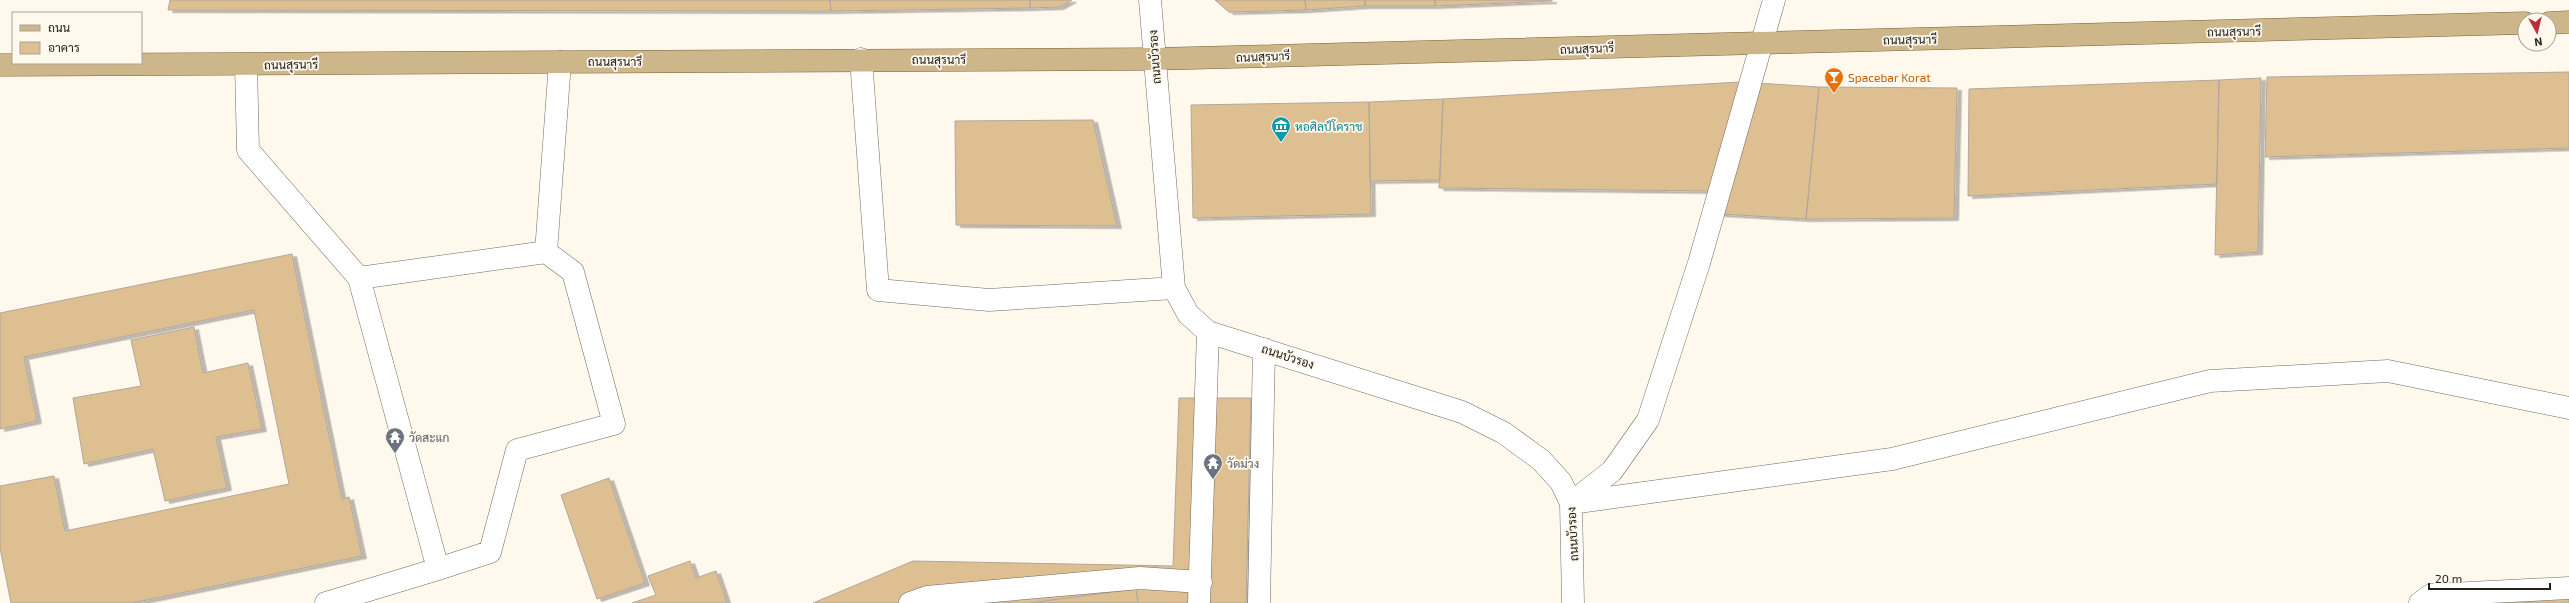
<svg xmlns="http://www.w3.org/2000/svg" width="2569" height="603" font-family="'Exo 2',Sarabun,sans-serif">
	<defs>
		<filter id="shadow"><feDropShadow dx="4.5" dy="2.5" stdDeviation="0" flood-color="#0004"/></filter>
	</defs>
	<rect width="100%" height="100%" fill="#fff8ed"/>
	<path fill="#ddbf92" stroke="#b0a89c" filter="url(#shadow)" d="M170 0H830L831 11 168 10Z
		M830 0H1030V8L831 11Z
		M1030 0H1072L1059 7 1030 8Z
		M1305 0 1306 10 1229 12 1215 0Z
		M1305 0H1365V6L1306 10Z
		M1365 0H1435V6H1365Z
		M1435 0H1552V1L1435 6Z
		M2569 72V148L2265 157 2267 77Z
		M2261 78 2258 252 2215 255 2219 80Z
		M2219 80 2217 184 1968 196 1969 89Z
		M1740 82 1710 191 1439 188 1443 99Z
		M1757 83 1819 87 1806 219 1720 214Z
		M1819 87 1957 88 1954 218 1806 219Z
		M1443 99 1440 180 1370 181 1369 102Z
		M1369 102 1371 214 1193 218 1191 105Z
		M1093 120 1117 226 956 225 955 121Z
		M292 254 342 499 349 497 362 556 132 603H11L0 548V486L54 476 65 531 289 484 254 310 24 357 37 421 0 429V313Z
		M194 327 203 373 248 363 262 429 216 437 227 488 165 501 153 449 84 464 73 398 141 386 131 340Z
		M1179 398H1251L1246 603H813L913 561 1173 566Z
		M609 478 645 583 597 599 561 495Z
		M690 561 696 578 716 571 727 603H632L656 595 648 576Z
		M1136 589 1138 603H1029Z
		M2569 595V603H2430Z"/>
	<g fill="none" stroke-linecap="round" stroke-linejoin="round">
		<g stroke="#726b60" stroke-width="23">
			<path id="minor" d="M1150 0 1174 288 1188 314 1208 332 1462 412 1504 433 1541 460 1561 482 1571 503 1573 603
				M861 59 878 290 989 300 1174 288
				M246 65 248 150 359 278
				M1571 503 1892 459 2210 381 2388 371 2569 408
				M1571 503 1612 471 1648 420 1699 263 1774 0
				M438 569 490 552 517 450 614 424 573 272 546 252
				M326 603 438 569 359 278 546 252 560 62
				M910 603 927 597 1140 578 1201 582
				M1199 603 1208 332
				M1259 603 1264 349
				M2420 603 2431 595 2569 588"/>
		</g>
		<g stroke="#7c6230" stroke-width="23">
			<path id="major" d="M2549 23 2569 22
				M0 65 1153 59 2525 23"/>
		</g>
		<use href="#minor" stroke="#fff" stroke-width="22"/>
		<use href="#major" stroke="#cdb689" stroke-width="22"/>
	</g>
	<defs>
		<g id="bar-pin" transform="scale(1)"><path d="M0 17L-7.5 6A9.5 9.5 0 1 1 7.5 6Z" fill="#e8710a" stroke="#fff8ed"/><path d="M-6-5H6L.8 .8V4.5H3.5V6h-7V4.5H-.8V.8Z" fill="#fff"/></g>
		<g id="museum-pin" transform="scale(1)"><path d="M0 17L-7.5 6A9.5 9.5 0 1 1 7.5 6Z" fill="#0f9aa8" stroke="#fff8ed"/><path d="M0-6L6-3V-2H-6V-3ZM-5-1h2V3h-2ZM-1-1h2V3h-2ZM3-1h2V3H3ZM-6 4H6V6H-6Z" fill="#fff"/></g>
		<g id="temple-pin" transform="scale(1)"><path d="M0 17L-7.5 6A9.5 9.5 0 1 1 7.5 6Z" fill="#6b7280" stroke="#fff8ed"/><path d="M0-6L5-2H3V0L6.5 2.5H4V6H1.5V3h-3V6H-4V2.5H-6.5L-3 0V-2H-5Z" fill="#fff"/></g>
	</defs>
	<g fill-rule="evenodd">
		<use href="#bar-pin" x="1834" y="77"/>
		<use href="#museum-pin" x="1281" y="126"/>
		<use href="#temple-pin" x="395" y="437"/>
		<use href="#temple-pin" x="1213" y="463"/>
	</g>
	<g text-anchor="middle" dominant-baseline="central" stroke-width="3.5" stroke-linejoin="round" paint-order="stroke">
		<g font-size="12" fill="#23201c" stroke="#fff8ed">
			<text transform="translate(2234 31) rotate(-1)">ถนนสุรนารี</text>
			<text transform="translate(1910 39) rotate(-1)">ถนนสุรนารี</text>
			<text transform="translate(1587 48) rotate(-2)">ถนนสุรนารี</text>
			<text transform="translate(1263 56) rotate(-2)">ถนนสุรนารี</text>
			<text transform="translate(1154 57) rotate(-94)">ถนนบัวรอง</text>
			<text x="939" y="59">ถนนสุรนารี</text>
			<text x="615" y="61">ถนนสุรนารี</text>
			<text transform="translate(291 64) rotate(-1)">ถนนสุรนารี</text>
			<text transform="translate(1288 356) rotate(18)">ถนนบัวรอง</text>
			<text transform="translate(1572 534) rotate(-93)">ถนนบัวรอง</text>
		</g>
		<g font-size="12" fill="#c56008" stroke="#fff8ed" text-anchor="start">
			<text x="1848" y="77">Spacebar Korat</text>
		</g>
		<g font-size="12" fill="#0d838f" stroke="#fff8ed" text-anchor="start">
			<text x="1295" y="126">หอศิลป์โคราช</text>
		</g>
		<g font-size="12" fill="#5b616d" stroke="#fff8ed" text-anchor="start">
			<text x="409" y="437">วัดสะแก</text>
			<text x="1227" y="463">วัดม่วง</text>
		</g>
	</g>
	<rect x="12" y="12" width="130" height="52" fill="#fff8ed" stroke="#a7a299"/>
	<rect x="20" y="25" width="20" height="6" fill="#cdb689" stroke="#a7a299"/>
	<text x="48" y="32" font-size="12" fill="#23201c">ถนน</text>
	<rect x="20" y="42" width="20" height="12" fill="#ddbf92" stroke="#a7a299"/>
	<text x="48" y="52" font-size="12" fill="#23201c">อาคาร</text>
	<g transform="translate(2537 32) rotate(172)"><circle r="19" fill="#fff8ed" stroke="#a7a299"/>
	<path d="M0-3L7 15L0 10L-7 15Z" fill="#bb2b3c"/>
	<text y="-6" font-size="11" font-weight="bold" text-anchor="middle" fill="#23201c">N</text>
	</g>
	<path d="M2429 583v6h121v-6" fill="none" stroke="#23201c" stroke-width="2"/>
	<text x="2435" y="583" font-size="12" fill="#23201c" stroke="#fff8ed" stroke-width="3" paint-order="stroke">20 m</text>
</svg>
